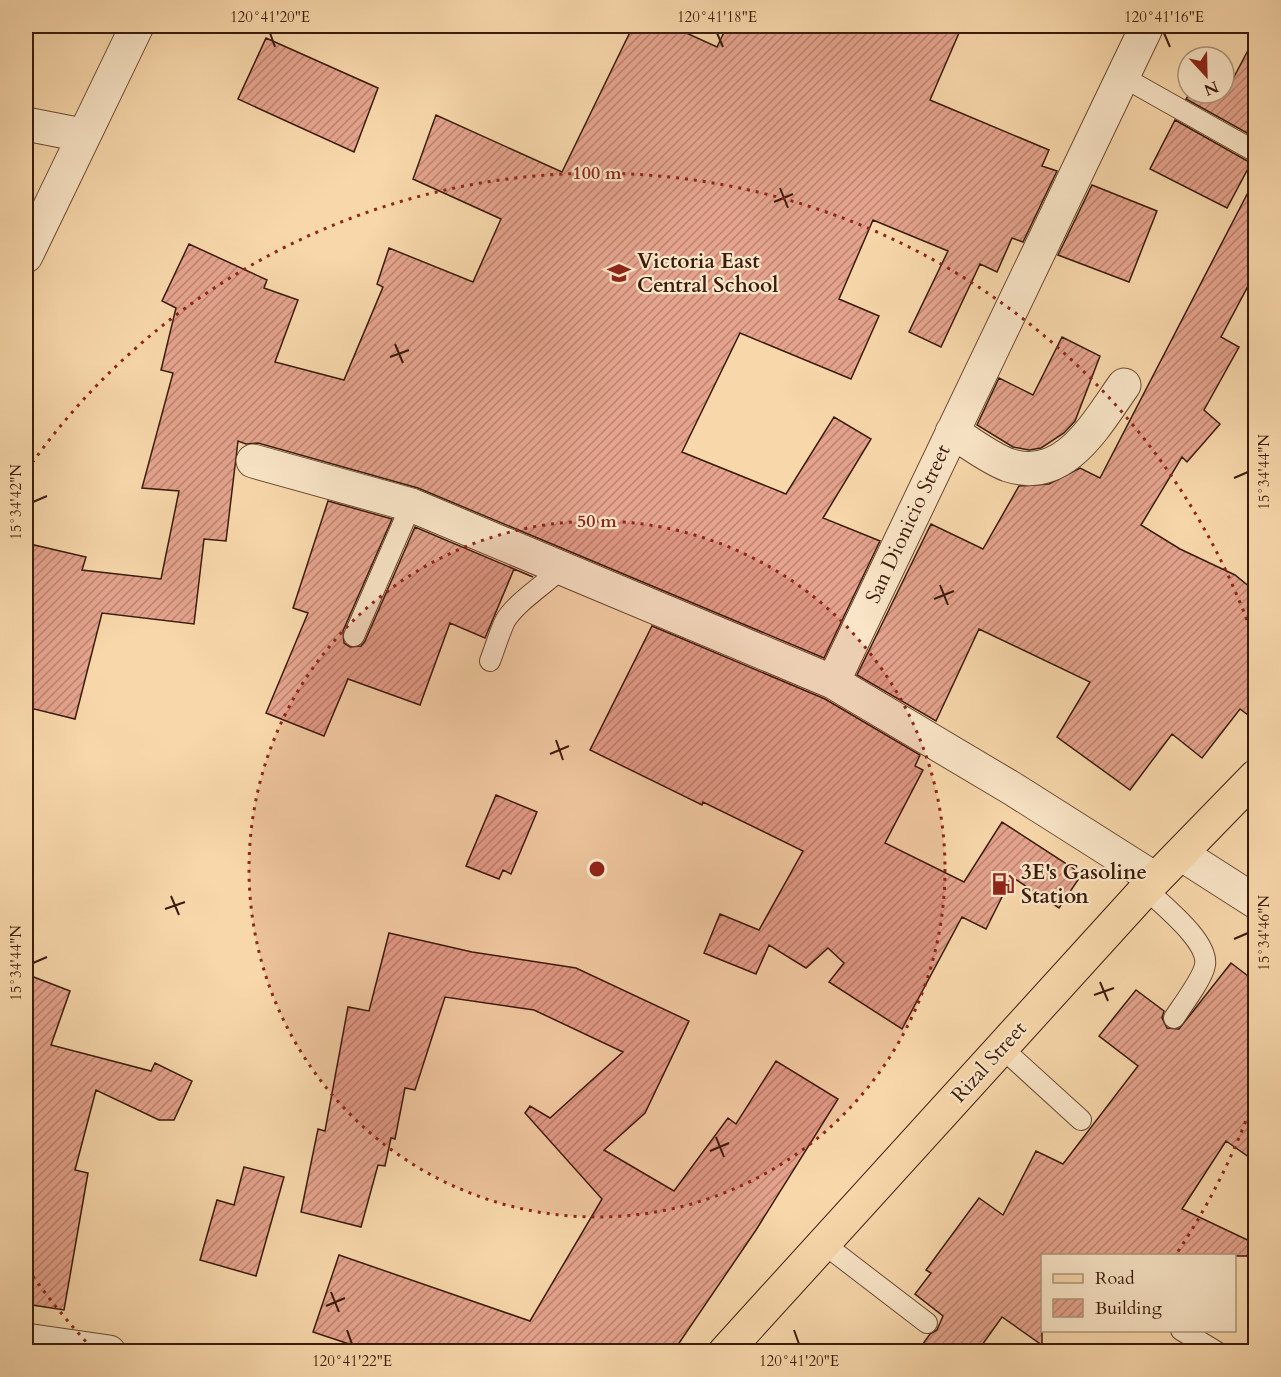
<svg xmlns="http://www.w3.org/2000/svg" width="1281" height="1377" font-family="Cardo,serif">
	<defs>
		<pattern id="building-hatch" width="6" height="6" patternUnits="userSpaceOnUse" patternTransform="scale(1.5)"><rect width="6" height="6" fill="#e5a38d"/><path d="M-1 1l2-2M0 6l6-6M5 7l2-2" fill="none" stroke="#bb8472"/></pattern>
	</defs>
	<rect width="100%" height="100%" fill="#f8d8ab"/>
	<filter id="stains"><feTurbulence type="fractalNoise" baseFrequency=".00333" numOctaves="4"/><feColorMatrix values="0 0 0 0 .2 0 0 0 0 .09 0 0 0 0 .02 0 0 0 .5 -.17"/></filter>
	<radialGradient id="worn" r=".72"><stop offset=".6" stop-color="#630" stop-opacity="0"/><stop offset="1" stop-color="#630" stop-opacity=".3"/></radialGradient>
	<path fill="url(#building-hatch)" stroke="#3a1b0c" stroke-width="1.5" d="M633 26H671L717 47 727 26H962L930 100 1049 150 1042 166 1057 171 1023 242 1012 238 997 272 980 264 941 347 909 332 948 251 873 220 839 299 879 316 851 379 740 333 682 452 786 494 834 417 871 439 823 518 880 541 824 658 418 488 258 443 246 444 238 441 226 541 204 539 194 624 102 613 75 719 26 707V572L34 545 86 557 82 570 161 579 179 491 142 488 173 373 161 370 176 308 162 301 189 244 267 280 264 288 298 300 275 362 344 380 383 287 377 284 389 248 473 282 501 219 413 179 436 115 562 172Z
		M1256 35V138L1186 99 1190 93H1219L1224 96Z
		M266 38 378 88 354 152 238 99Z
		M1175 120 1251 163 1227 208 1150 169Z
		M1256 177V271L1221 337 1239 347 1204 410 1220 424 1187 462 1182 457 1141 525 1180 549 1235 575 1256 592V721L1240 709 1202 758 1172 734 1130 790 1057 737 1090 682 979 629 936 721 857 675 931 524 983 549 1019 486 1049 484 1080 468 1100 478Z
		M1092 185 1157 211 1129 282 1058 255Z
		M1062 337 1100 356 1075 421 1064 433 1041 448 1029 450 1013 447 977 425 999 378 1033 395Z
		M328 501 392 519 343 631 344 643 350 647 361 646 365 641 415 527 533 577 514 569 485 638 450 623 420 705 348 679 324 736 266 713 308 613 293 608Z
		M652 626 825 699 920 755 915 766 923 770 885 843 964 882 1002 822 1082 874 1059 908 1012 877 986 929 962 917 902 1029 829 982 844 963 828 948 806 968 769 945 756 974 704 953 720 914 759 930 803 851 703 802 702 805 590 750Z
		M496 795 537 812 511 874 503 870 499 879 466 866Z
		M389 933 472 952 576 968 689 1021 645 1113 604 1150 674 1191 728 1118 736 1124 776 1061 838 1099 756 1230 673 1352H373L313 1332 339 1255 530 1321 602 1199 525 1113 530 1106 550 1118 623 1052 534 1010 445 997 415 1090 405 1088 395 1139 391 1138 385 1166 378 1165 361 1227 301 1212 318 1129 325 1131 348 1007 369 1011Z
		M1231 963 1256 982V1162L1226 1141 1182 1209 1256 1244V1256H1042V1345L1002 1317 977 1352H917L930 1334 937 1330 943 1316 915 1294 931 1273 926 1270 979 1198 1003 1215 1036 1151 1063 1164 1138 1066 1099 1036 1136 990 1164 1011 1162 1018 1167 1028 1179 1029Z
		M26 974 70 991 51 1045 151 1071 155 1063 192 1081 174 1120H159L96 1090 75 1170 88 1173 64 1310 26 1304Z
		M244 1167 284 1177 256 1276 200 1260 217 1200 234 1205Z"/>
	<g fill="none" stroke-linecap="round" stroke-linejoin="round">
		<g stroke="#6a4a34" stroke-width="22">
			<path id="lane" d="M1123 77 1256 152
				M354 636 411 505
				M490 661C495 648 499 634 505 621 516 602 547 583 563 567
				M1146 889C1162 905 1209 941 1205 965 1203 978 1182 1006 1174 1018
				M1002 1048 1081 1120
				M824 1244 927 1323
				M1181 1330 1217 1352"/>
		</g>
		<g stroke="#6a4a34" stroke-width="35">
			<path id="street" d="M26 124 82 135
				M26 256 137 26
				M952 432C969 442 989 458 1008 465 1065 484 1096 424 1124 385
				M253 461 411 505 833 682 1013 789 1155 879
				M833 682 1147 26
				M1181 854 1256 902
				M26 1340 109 1352"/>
		</g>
		<g stroke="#3a1b0c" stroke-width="35">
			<path id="primary" d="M725 1352 1146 889 1256 776"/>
		</g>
		<use href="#lane" stroke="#fae6c8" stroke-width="20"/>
		<use href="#street" stroke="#fae6c8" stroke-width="33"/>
		<use href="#primary" stroke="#f8d8ab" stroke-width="33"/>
	</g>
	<path fill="none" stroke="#3a1b0c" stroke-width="2" d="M270 33 275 47M717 33 723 47M1164 33 1170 47M780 188 788 208M774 202 793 194M395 344 403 363M390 357 409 350M1234 478 1248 472M33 502 47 496M940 585 948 605M934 599 954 591M556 740 563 760M550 754 569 746M171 896 179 915M165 909 185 902M1234 939 1248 933M33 963 47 957M1100 982 1108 1001M1094 995 1114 988M716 1137 724 1157M710 1151 729 1143M331 1292 339 1312M326 1306 345 1298M347 1330 352 1344M794 1330 799 1344"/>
	<circle cx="597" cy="869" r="348" fill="#8f2418" fill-opacity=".12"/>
	<g fill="none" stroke="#8f2418" stroke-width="3" stroke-dasharray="3 6">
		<circle cx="597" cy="869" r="348"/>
		<path d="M1255 1096A696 696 0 0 1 1177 1253M92 1348A696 696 0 0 1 27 1268M27 470A696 696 0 0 1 1255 642"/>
	</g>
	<defs>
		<g id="school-bare" transform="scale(1.8)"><path d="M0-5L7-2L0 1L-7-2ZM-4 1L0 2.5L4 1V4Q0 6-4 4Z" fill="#8f2418" stroke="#fae6c8" stroke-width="2.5" paint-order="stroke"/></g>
		<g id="fuel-bare" transform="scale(1.8)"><path d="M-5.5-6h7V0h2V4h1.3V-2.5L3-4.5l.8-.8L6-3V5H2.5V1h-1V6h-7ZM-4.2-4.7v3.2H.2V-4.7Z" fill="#8f2418" stroke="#fae6c8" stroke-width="2.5" paint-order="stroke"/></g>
	</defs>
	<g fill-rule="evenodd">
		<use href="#school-bare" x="619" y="273"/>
		<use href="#fuel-bare" x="1003" y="884"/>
	</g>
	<g text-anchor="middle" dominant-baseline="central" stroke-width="4.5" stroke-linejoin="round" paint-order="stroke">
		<g font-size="21" font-weight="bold" fill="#3a1b0c" stroke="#fae6c8" text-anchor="start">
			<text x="637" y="261">Victoria East<tspan x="637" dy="24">Central School</tspan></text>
			<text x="1021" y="872">3E's Gasoline<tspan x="1021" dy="24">Station</tspan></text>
		</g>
		<g font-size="21" fill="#3a1b0c" stroke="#fae6c8">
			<text transform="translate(908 524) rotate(-65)">San Dionicio Street</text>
			<text transform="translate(989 1062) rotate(-48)">Rizal Street</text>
		</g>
	</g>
	<circle cx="597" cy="869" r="9" fill="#8f2418" stroke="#fae6c8" stroke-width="3"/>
	<g font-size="18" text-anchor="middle" font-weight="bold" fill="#8f2418" stroke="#fae6c8" stroke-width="4.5" stroke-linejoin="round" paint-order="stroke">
		<text x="597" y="179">100 m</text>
		<text x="597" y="527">50 m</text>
	</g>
	<rect width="1281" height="1377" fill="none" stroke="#f8d8ab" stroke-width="66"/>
	<rect x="1041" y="1254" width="195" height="78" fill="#fae6c8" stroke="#ad957d" stroke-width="1.5"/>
	<rect x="1053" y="1274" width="30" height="9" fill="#f8d8ab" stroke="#ad957d" stroke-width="1.5"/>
	<text x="1095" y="1284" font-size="18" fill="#3a1b0c">Road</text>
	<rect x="1053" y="1299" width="30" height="18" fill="url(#building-hatch)" stroke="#ad957d" stroke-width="1.5"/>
	<text x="1095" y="1314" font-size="18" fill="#3a1b0c">Building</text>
	<g transform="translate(1206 75) rotate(158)"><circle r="28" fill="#fae6c8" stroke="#ad957d" stroke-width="1.5"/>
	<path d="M0-4.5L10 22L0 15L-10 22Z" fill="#8f2418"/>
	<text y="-9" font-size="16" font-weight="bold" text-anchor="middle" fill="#3a1b0c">N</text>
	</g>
	<rect x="33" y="33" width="1215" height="1311" fill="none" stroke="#3a1b0c" stroke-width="2"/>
	<g font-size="15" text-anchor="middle" fill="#3a1b0c">
		<text x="270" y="22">120°41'20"E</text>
		<text x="717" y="22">120°41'18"E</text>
		<text x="1164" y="22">120°41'16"E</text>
		<text transform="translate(1264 472) rotate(-90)" y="5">15°34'44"N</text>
		<text transform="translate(16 502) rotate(-90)" y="5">15°34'42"N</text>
		<text transform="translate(1264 933) rotate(-90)" y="5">15°34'46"N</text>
		<text transform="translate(16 963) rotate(-90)" y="5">15°34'44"N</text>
		<text x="352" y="1366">120°41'22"E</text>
		<text x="799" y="1366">120°41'20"E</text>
	</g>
	<rect width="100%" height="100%" filter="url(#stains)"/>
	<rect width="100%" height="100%" fill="url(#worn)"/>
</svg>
